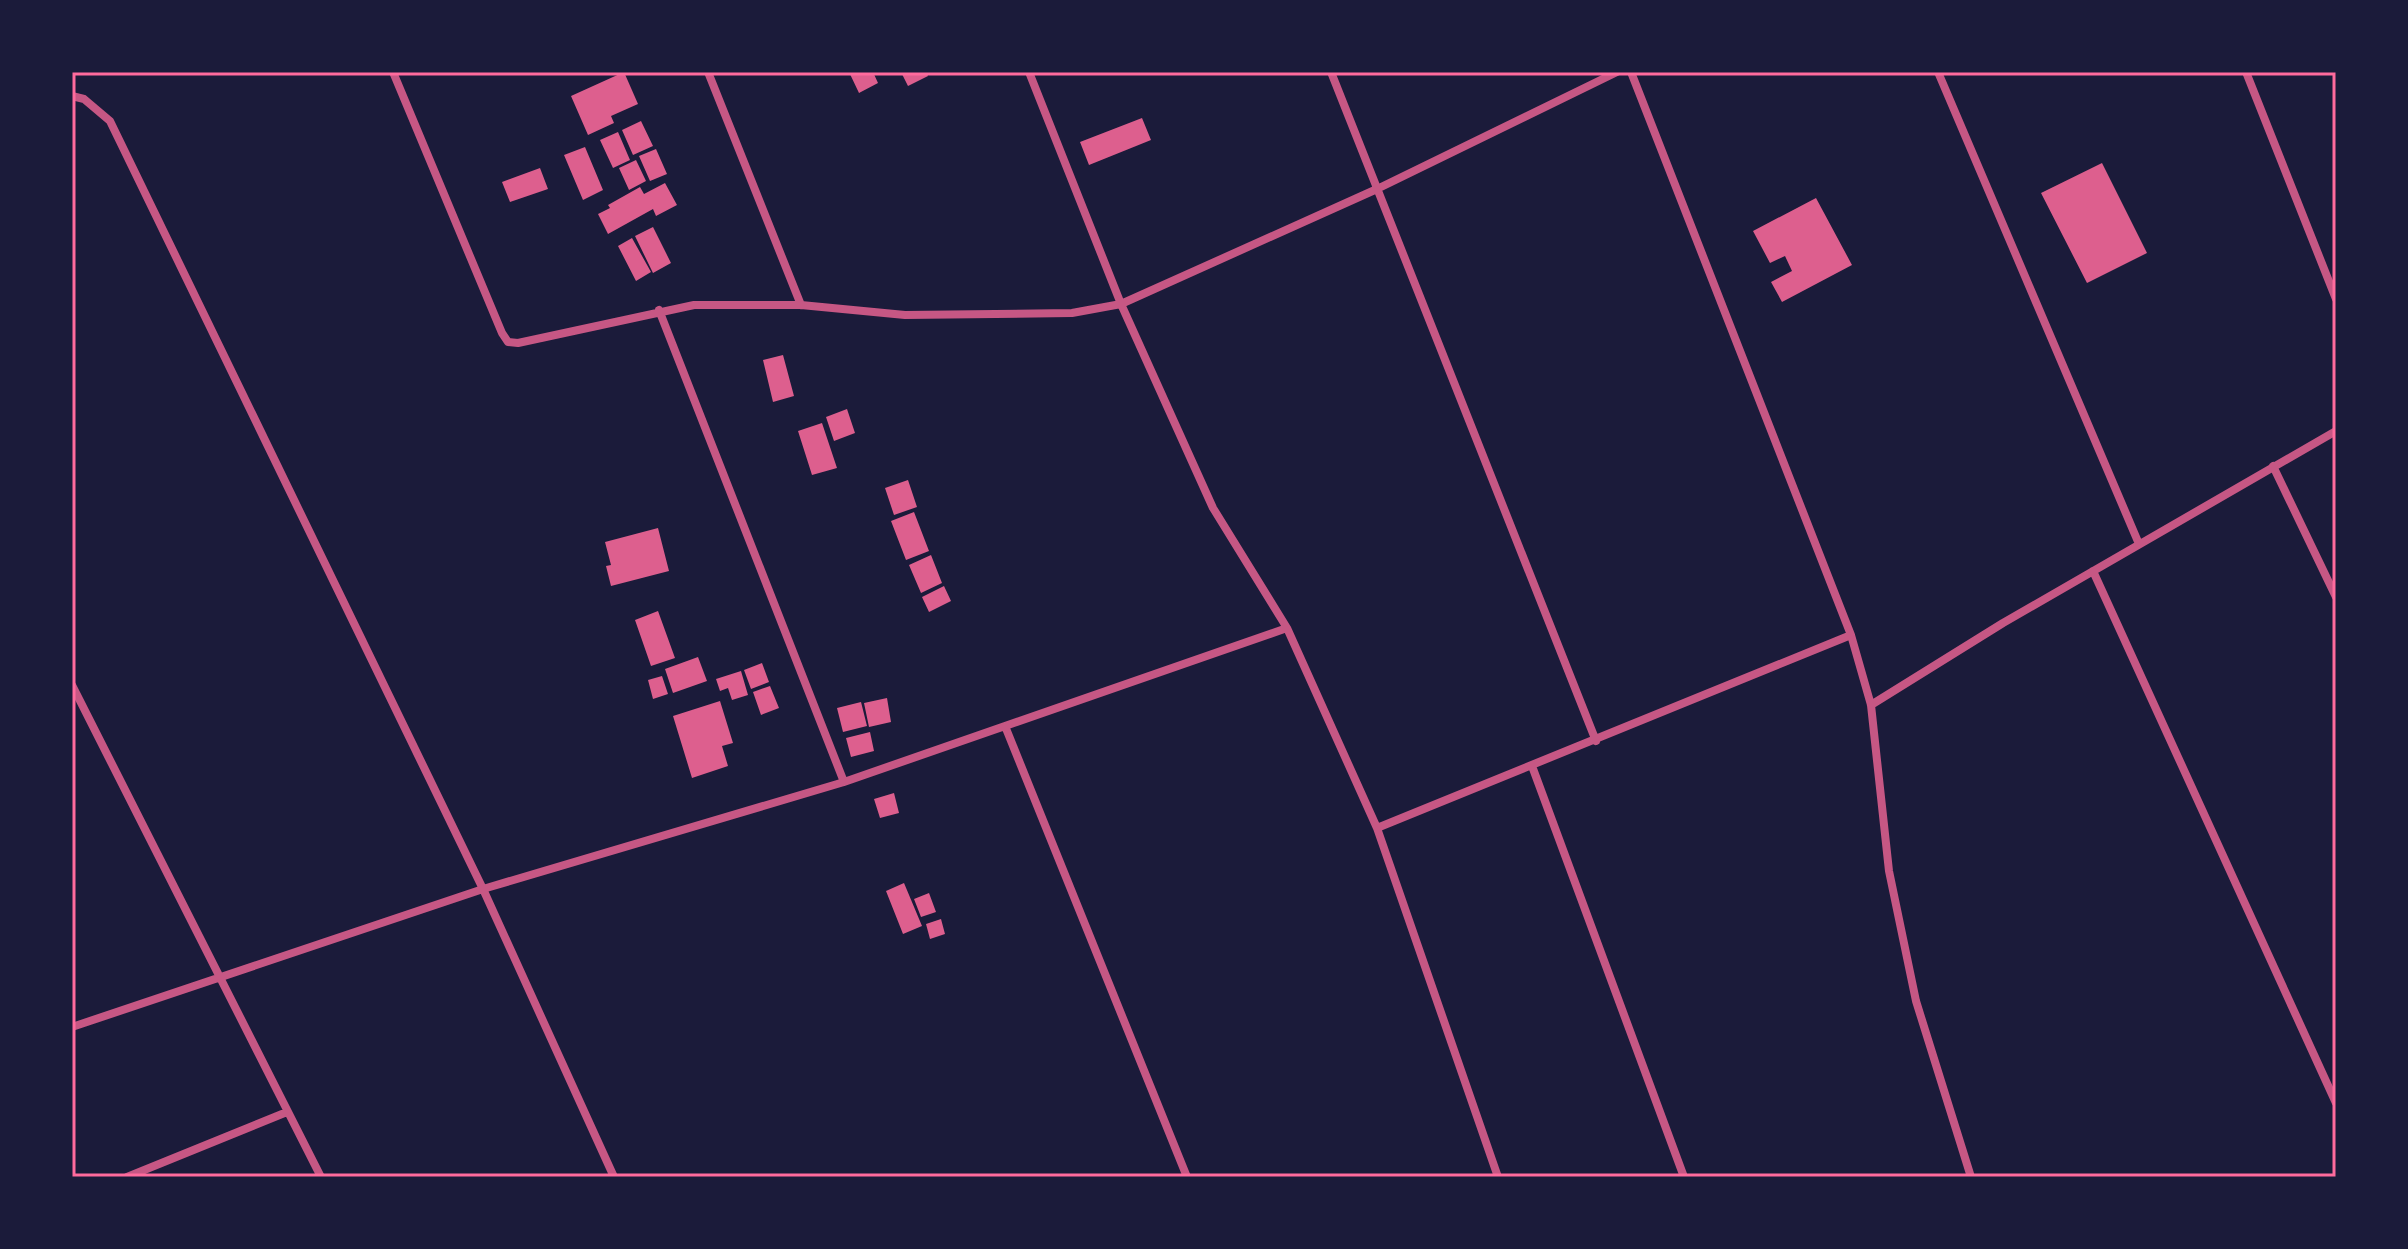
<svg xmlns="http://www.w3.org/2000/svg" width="2408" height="1249" font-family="'Golos Text',sans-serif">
	<rect width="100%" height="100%" fill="#1b1b3a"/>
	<path fill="#dd5f8e" d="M624 72 638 104 611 116 614 123 588 135 571 96Z
		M849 72H873L878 83 859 93Z
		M901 72H926L928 76 908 86Z
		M1142 118 1151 140 1089 165 1080 142Z
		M641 121 653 146 633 155 622 130Z
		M618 132 630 160 613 168 600 140Z
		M585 147 603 190 583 200 564 155Z
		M656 149 667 174 650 181 639 156Z
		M636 160 646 181 629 190 619 168Z
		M2102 163 2147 253 2087 283 2041 193Z
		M540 168 548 189 510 202 502 182Z
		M665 183 677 205 656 216 653 209 608 234 598 214 610 208 608 205 640 187 644 194Z
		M1816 198 1852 265 1782 302 1771 282 1792 271 1785 256 1770 263 1753 231Z
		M653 227 671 263 653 273 635 236Z
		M632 238 651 272 636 281 618 246Z
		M783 355 794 396 773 402 763 360Z
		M847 409 855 433 834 441 826 417Z
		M822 423 837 468 812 475 798 431Z
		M908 480 917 507 894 515 885 488Z
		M914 512 929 551 906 560 891 521Z
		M658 528 669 571 611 586 606 566 611 565 605 542Z
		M931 555 942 583 921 593 909 565Z
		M944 586 951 601 929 612 922 597Z
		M658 611 675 658 651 666 635 620Z
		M698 657 707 681 673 693 665 669Z
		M762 663 769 682 751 689 744 670Z
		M741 671 748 695 732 700 728 688 720 691 716 679Z
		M662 676 668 694 653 699 648 680Z
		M770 686 779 708 761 715 753 692Z
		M887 698 891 722 869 727 864 703Z
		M720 701 733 743 722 746 728 766 692 778 673 716Z
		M861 702 867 726 843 732 837 708Z
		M870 732 874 751 851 757 846 738Z
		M894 793 899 813 880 818 874 799Z
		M904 883 922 926 903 934 886 891Z
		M929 893 936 912 921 917 914 899Z
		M941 919 945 934 930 939 926 924Z"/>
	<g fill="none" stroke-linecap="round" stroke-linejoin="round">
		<path stroke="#c65784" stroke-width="8" d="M393 72 502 333 508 342 518 343 694 305H801L905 315 1072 313 1121 304 1377 189 1617 72
			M708 72 801 305
			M1029 72 1121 304 1213 508 1287 628 1377 828 1498 1177
			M1331 72 1596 741
			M1631 72 1851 635 1871 705 1889 871 1916 1001 1971 1177
			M1938 72 2139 544
			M2246 72 2336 299
			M72 96 84 99 110 121 483 889 614 1177
			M659 310 844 782
			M2273 466 2336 597
			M2093 571 2336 1103
			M72 685 321 1177
			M1871 705 2003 623 2336 431
			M1005 726 1187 1177
			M1532 766 1684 1177
			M1377 828 1851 635
			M72 1027 483 889 844 782 1287 628
			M127 1177 287 1112"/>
	</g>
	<rect width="2408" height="1249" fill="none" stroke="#1b1b3a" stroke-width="148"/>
	<rect x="74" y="74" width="2260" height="1101" fill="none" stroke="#ff6b9d" stroke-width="3"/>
</svg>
